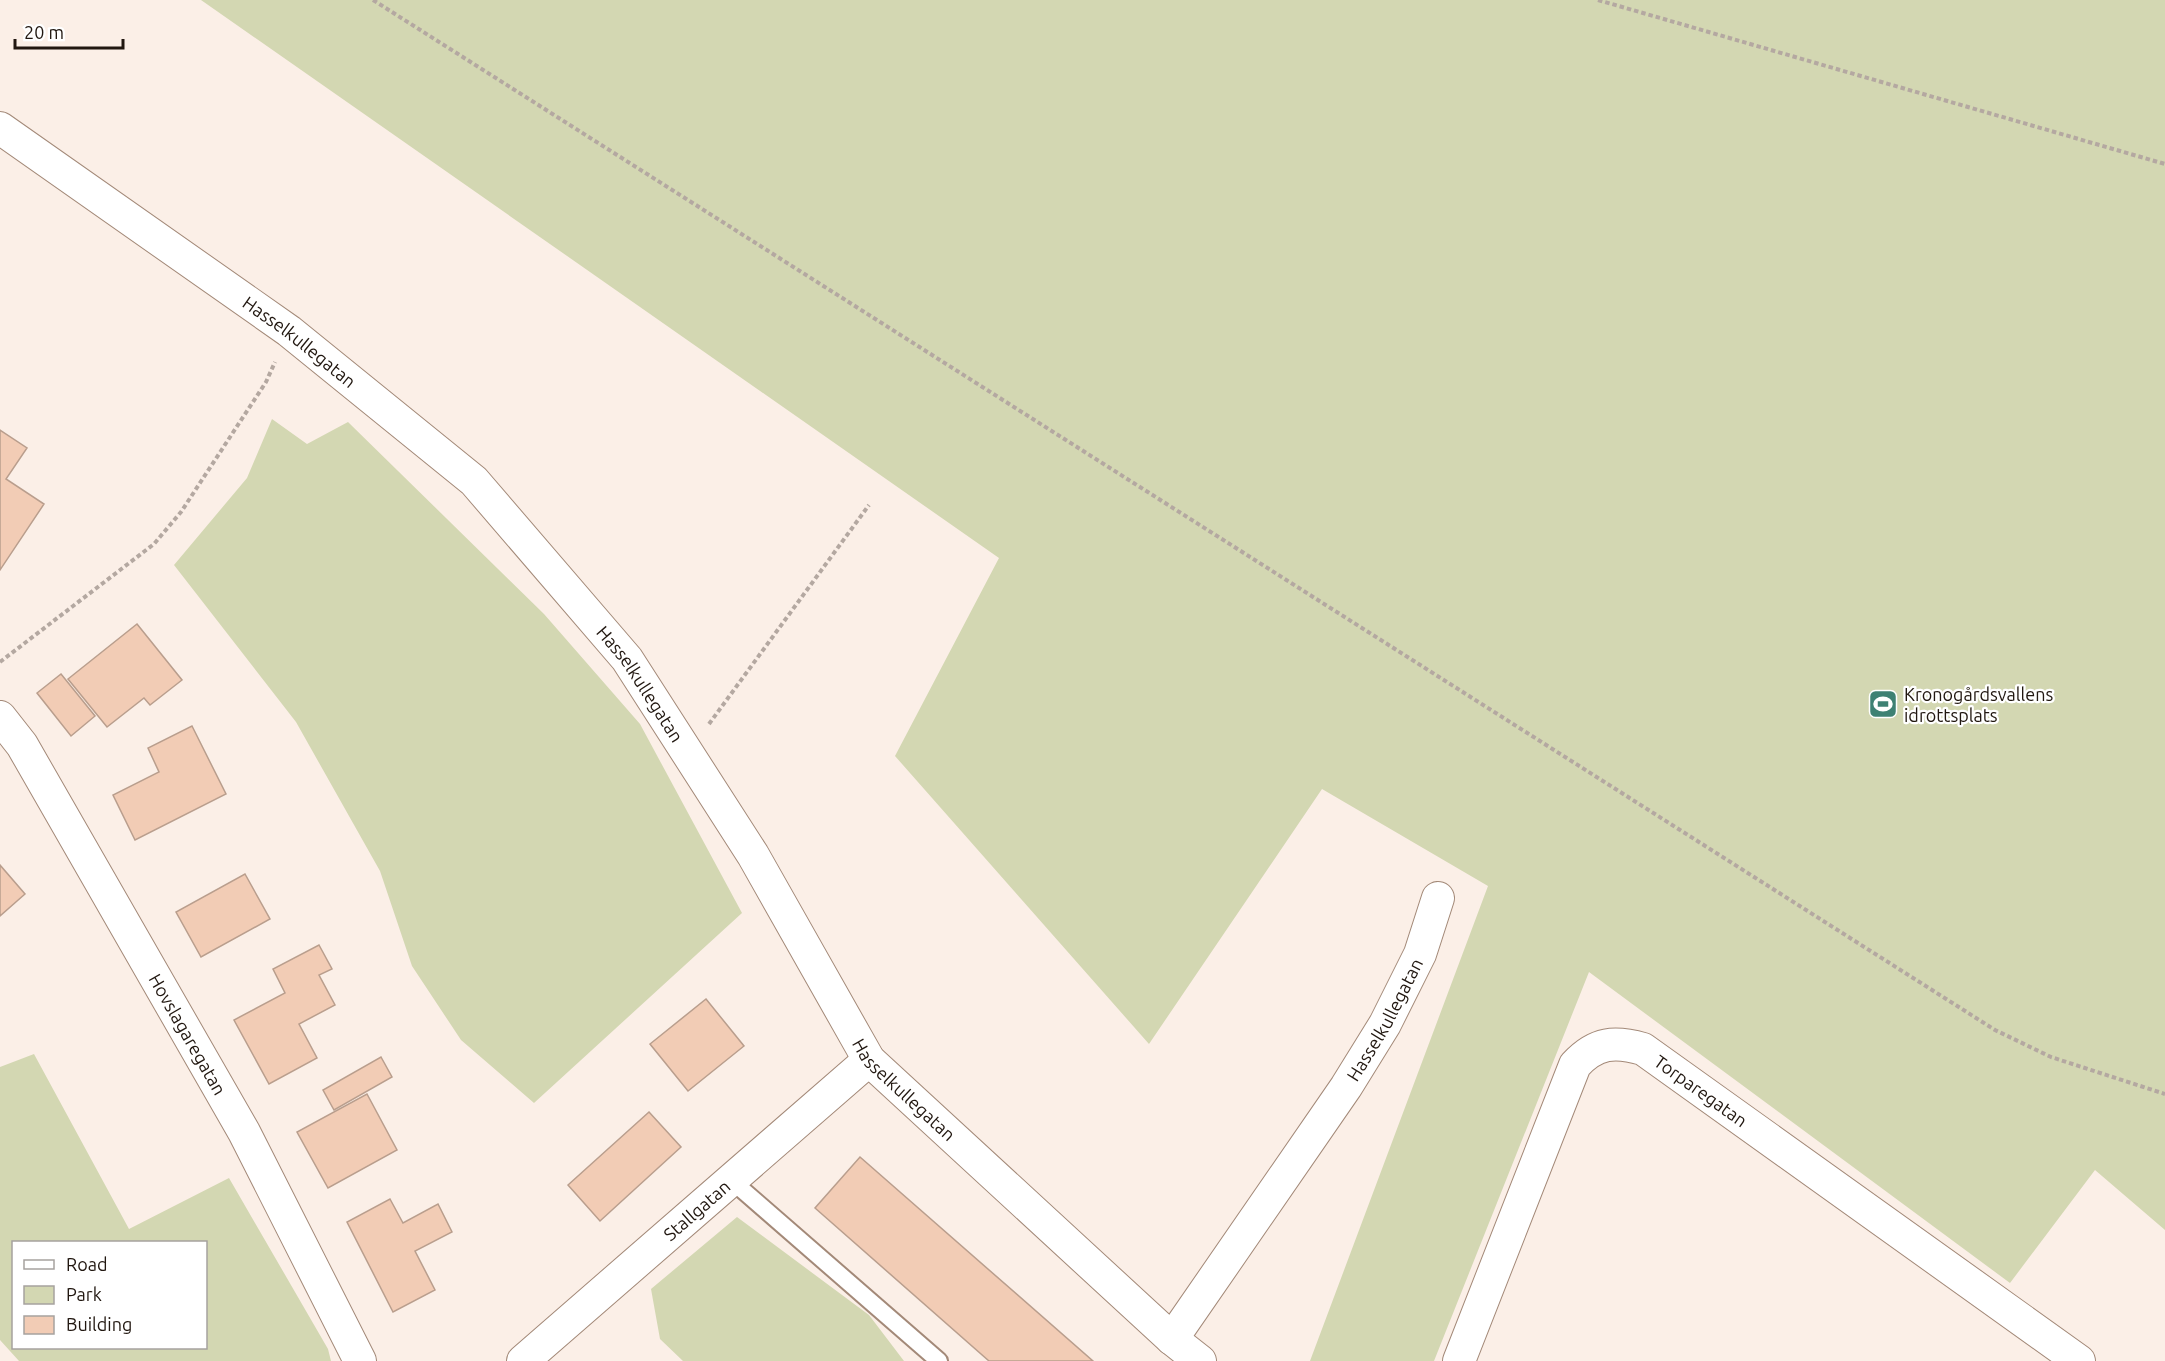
<svg xmlns="http://www.w3.org/2000/svg" width="2165" height="1361" font-family="Ubuntu,sans-serif">
	<rect width="100%" height="100%" fill="#fbefe7"/>
	<path fill="#d3d7b2" fill-rule="evenodd" d="M201 0H2165V1230L2095 1170 2010 1283 1589 972 1434 1361H1310L1488 886 1322 789 1149 1044 895 756 999 558Z
		M272 419 307 444 348 422 544 614 640 724 742 913 534 1103 461 1040 412 966 380 871 296 722 174 565 247 478Z
		M34 1054 129 1229 229 1178 328 1349 331 1361H19L0 1340V1067ZM14 1242H206V1348H14Z
		M737 1217 869 1315 904 1361H683L660 1339 651 1289Z"/>
	<path fill="#f2ccb5" stroke="#b99e8d" stroke-width="1.5" d="M0 430 27 448 6 479 44 504 0 570Z
		M137 624 182 680 150 705 144 698 107 727 68 679Z
		M61 674 95 716 71 736 37 693Z
		M192 726 226 794 135 840 113 795 159 772 148 748Z
		M0 865 25 894 0 916Z
		M245 874 270 919 201 957 176 912Z
		M319 945 332 969 319 975 335 1005 299 1024 317 1058 269 1084 234 1020 285 993 273 969Z
		M706 999 744 1046 688 1091 650 1044Z
		M381 1057 392 1077 334 1110 323 1090Z
		M367 1094 397 1150 328 1188 297 1132Z
		M649 1112 681 1147 600 1221 568 1185Z
		M860 1157 1093 1361H989L815 1208Z
		M390 1199 403 1223 438 1204 452 1232 415 1251 435 1290 393 1312 347 1222Z"/>
	<g fill="none" stroke-linecap="round" stroke-linejoin="round">
		<g stroke="#a38978" stroke-width="20">
			<path id="lane" d="M731 1180 939 1361"/>
		</g>
		<g stroke="#a38978" stroke-width="34">
			<g id="street">
				<path id="s1" d="M0 128 289 331 474 481 627 659 753 855 869 1060 1172 1339 1200 1361"/>
				<path id="s2" d="M0 717 22 745 244 1132 360 1361"/>
				<path id="s3" d="M1172 1339 1346 1087 1385 1024 1420 954 1438 898"/>
				<path id="s4" d="M523 1361 869 1060"/>
				<path id="s5" d="M1459 1361 1575 1065C1596 1042 1615 1041 1643 1049L2079 1361"/>
			</g>
		</g>
		<path stroke="#b4a8a1" stroke-width="4" stroke-dasharray="4.5 3" stroke-linecap="butt" d="M373 0 1995 1030 2051 1057 2165 1094
			M1598 0 2165 164
			M0 662 154 544 181 512 266 382 275 362
			M709 724 869 505"/>
		<use href="#lane" stroke="#fff" stroke-width="16"/>
		<use href="#street" stroke="#fff" stroke-width="32"/>
	</g>
	<defs>
		<g id="stadium-square" transform="scale(1.5)"><rect x="-9" y="-9" width="18" height="18" rx="4" fill="#3e8173" stroke="#fff"/><path d="M0-5a6.5 5 0 1 0 0 10a6.5 5 0 1 0 0-10ZM-3.5-1.8h7v3.6h-7Z" fill="#fff"/></g>
	</defs>
	<g fill-rule="evenodd">
		<use href="#stadium-square" x="1883" y="704"/>
	</g>
	<g text-anchor="middle" dominant-baseline="central" stroke-width="4.5" stroke-linejoin="round" paint-order="stroke">
		<g font-size="18" fill="#211710" stroke="#fff">
			<text stroke="none"><textPath href="#s1" startOffset="368">Hasselkullegatan</textPath></text>
			<text stroke="none"><textPath href="#s1" startOffset="854">Hasselkullegatan</textPath></text>
			<text stroke="none"><textPath href="#s3" startOffset="384">Hasselkullegatan</textPath></text>
			<text stroke="none"><textPath href="#s2" startOffset="369">Hovslagaregatan</textPath></text>
			<text stroke="none"><textPath href="#s1" startOffset="1340">Hasselkullegatan</textPath></text>
			<text stroke="none"><textPath href="#s5" startOffset="464">Torparegatan</textPath></text>
			<text stroke="none"><textPath href="#s4" startOffset="230">Stallgatan</textPath></text>
		</g>
		<g font-size="18" fill="#211710" stroke="#fff" text-anchor="start">
			<text x="1904" y="694">Kronogårdsvallens<tspan x="1904" dy="21">idrottsplats</tspan></text>
		</g>
	</g>
	<rect x="12" y="1241" width="195" height="108" fill="#ffffff" stroke="#a6a29f" stroke-width="1.5"/>
	<rect x="24" y="1260" width="30" height="9" fill="#ffffff" stroke="#a6a29f" stroke-width="1.5"/>
	<text x="66" y="1271" font-size="18" fill="#211710">Road</text>
	<rect x="24" y="1286" width="30" height="18" fill="#d3d7b2" stroke="#a6a29f" stroke-width="1.5"/>
	<text x="66" y="1301" font-size="18" fill="#211710">Park</text>
	<rect x="24" y="1316" width="30" height="18" fill="#f2ccb5" stroke="#a6a29f" stroke-width="1.5"/>
	<text x="66" y="1331" font-size="18" fill="#211710">Building</text>
	<path d="M15 39v9h108v-9" fill="none" stroke="#211710" stroke-width="3"/>
	<text x="24" y="39" font-size="18" fill="#211710" stroke="#ffffff" stroke-width="4.5" paint-order="stroke">20 m</text>
</svg>
